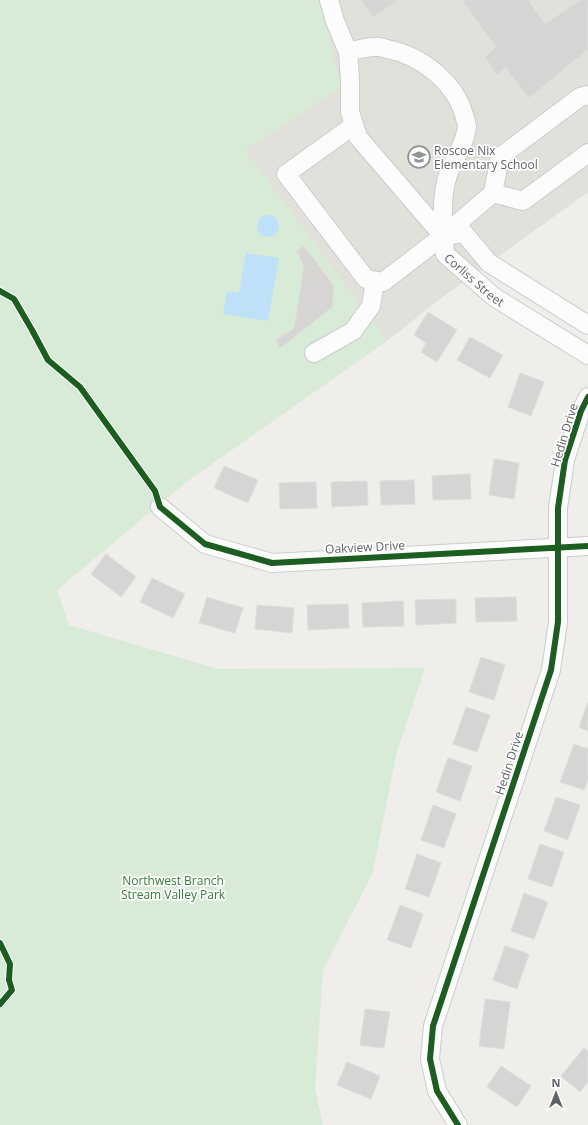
<svg xmlns="http://www.w3.org/2000/svg" width="588" height="1125" font-family="'Open Sans',sans-serif">
	<rect width="100%" height="100%" fill="#efeeea"/>
	<path fill="#e2e0da" d="M321 0H588V192L440 299 387 341 223 121 330 35Z"/>
	<path fill="#d8ebd6" d="M0 0H322L330 35 329 36 341 88 245 150 387 341 185 483 57 590 69 625 218 669 425 668 396 755 373 872 323 970 315 1089 323 1125H0Z"/>
	<path fill="#bfe0f9" d="M257 226a11 11 0 1 1 22 0a11 11 0 1 1-22 0Z
		M246 253 279 258 268 321 223 314 227 291 239 293Z"/>
	<path fill="#d6d5d3" stroke="#deddd9" d="M361 0H398L373 17Z
		M462 0H528L545 24 580 0H588V49L529 98 505 67 497 75 485 57 496 47Z
		M304 246 334 286 332 307 280 348 276 339 294 329 304 267 297 251Z
		M428 312 457 330 437 362 421 352 426 343 414 335Z
		M470 337 503 355 490 378 457 360Z
		M520 373 544 382 531 416 508 407Z
		M494 459 519 463 514 499 489 495Z
		M224 466 258 480 248 503 214 488Z
		M470 474 471 499 433 500 432 476Z
		M414 480 415 504 381 505 380 481Z
		M367 481 368 505 332 507 331 482Z
		M316 482 317 508 280 509 279 483Z
		M106 554 136 577 121 597 91 574Z
		M152 578 185 594 173 618 140 602Z
		M207 597 243 608 235 633 199 623Z
		M516 597 517 621 476 622 475 598Z
		M456 599V623L416 625 415 600Z
		M403 601 404 626 363 627 362 603Z
		M348 604 349 628 308 630 307 605Z
		M257 605 294 608 292 633 255 629Z
		M481 657 505 665 494 700 469 692Z
		M588 702V731L579 727Z
		M466 707 490 715 477 752 453 744Z
		M574 744 588 749V779L584 790 560 782Z
		M448 758 472 766 460 801 436 792Z
		M556 797 580 805 568 840 544 831Z
		M433 805 456 814 444 848 421 840Z
		M540 844 564 852 552 887 528 879Z
		M417 854 441 863 429 897 405 889Z
		M524 893 548 902 534 939 511 931Z
		M400 905 423 914 411 948 387 940Z
		M505 946 529 954 517 989 493 980Z
		M485 999 510 1002 504 1049 479 1046Z
		M365 1009 390 1012 384 1048 360 1045Z
		M584 1048 588 1051V1082L580 1092 561 1076Z
		M347 1062 380 1076 371 1099 337 1085Z
		M501 1066 531 1086 517 1107 487 1087Z"/>
	<g fill="none" stroke-linecap="round" stroke-linejoin="round">
		<g stroke="#cbcccc" stroke-width="20">
			<g id="minor">
				<path d="M329 0 335 21 348 52 350 79V112L358 137 443 236"/>
				<path id="s1" d="M348 52C356 50 366 47 375 47 379 46 383 48 387 49 420 55 455 82 464 115 465 119 467 123 467 127 465 144 455 157 449 172 440 195 443 229 445 254L494 297 588 355"/>
				<path d="M354 125 286 174 366 279 383 282 443 236 493 193 500 157 580 97 588 95"/>
				<path d="M493 193 523 201 588 153"/>
				<path d="M443 236 464 233 489 263 588 325"/>
				<path d="M314 353 353 331 371 306 375 281"/>
				<path d="M160 507 205 544 272 563 588 546"/>
				<path d="M458 1125 437 1091 430 1059 433 1026 551 670 558 622V508L565 460 581 411 588 397"/>
			</g>
		</g>
		<use href="#minor" stroke="#fdfcfc" stroke-width="18"/>
		<g stroke="#fff" stroke-width="8">
			<path id="cycleway" d="M0 291 14 299 32 330 48 360 80 387 155 491 160 507 205 544 272 563 588 546
				M0 943 10 964 9 980 12 990 0 1004
				M458 1125 437 1091 430 1059 433 1026 551 670 558 622V508L565 460 581 411 588 397"/>
		</g>
		<use href="#cycleway" stroke="#1b5e20" stroke-width="6"/>
	</g>
	<defs>
		<g id="school-ring" transform="scale(1.15)"><circle r="9.5" fill="#fff" stroke="#919496" stroke-width="1.5"/><path d="M0-5L7-2L0 1L-7-2ZM-4 1L0 2.5L4 1V4Q0 6-4 4Z" fill="#919496"/></g>
	</defs>
	<g fill-rule="evenodd">
		<use href="#school-ring" x="419" y="157"/>
	</g>
	<g text-anchor="middle" dominant-baseline="central" stroke-width="3.5" stroke-linejoin="round" paint-order="stroke">
		<g font-size="12" fill="#5f6368" stroke="#fff" text-anchor="start">
			<text x="434" y="150">Roscoe Nix<tspan x="434" dy="14">Elementary School</tspan></text>
		</g>
		<g font-size="12" fill="#5f6368" stroke="#fff">
			<text stroke="none"><textPath href="#s1" startOffset="329">Corliss Street</textPath></text>
			<text transform="translate(564 435) rotate(-73)">Hedin Drive</text>
			<text transform="translate(365 547) rotate(-3)">Oakview Drive</text>
			<text transform="translate(509 763) rotate(-72)">Hedin Drive</text>
		</g>
		<g font-size="12" fill="#348238" stroke="#fff">
			<text x="173" y="880">Northwest Branch<tspan x="173" dy="14">Stream Valley Park</tspan></text>
		</g>
	</g>
	<g transform="translate(556 1093)" stroke="#ffffff" stroke-width="3" paint-order="stroke">
	<path d="M0-3L7 15L0 10L-7 15Z" fill="#5f6368"/>
	<text y="-6" font-size="11" font-weight="bold" text-anchor="middle" fill="#5f6368">N</text>
	</g>
</svg>
